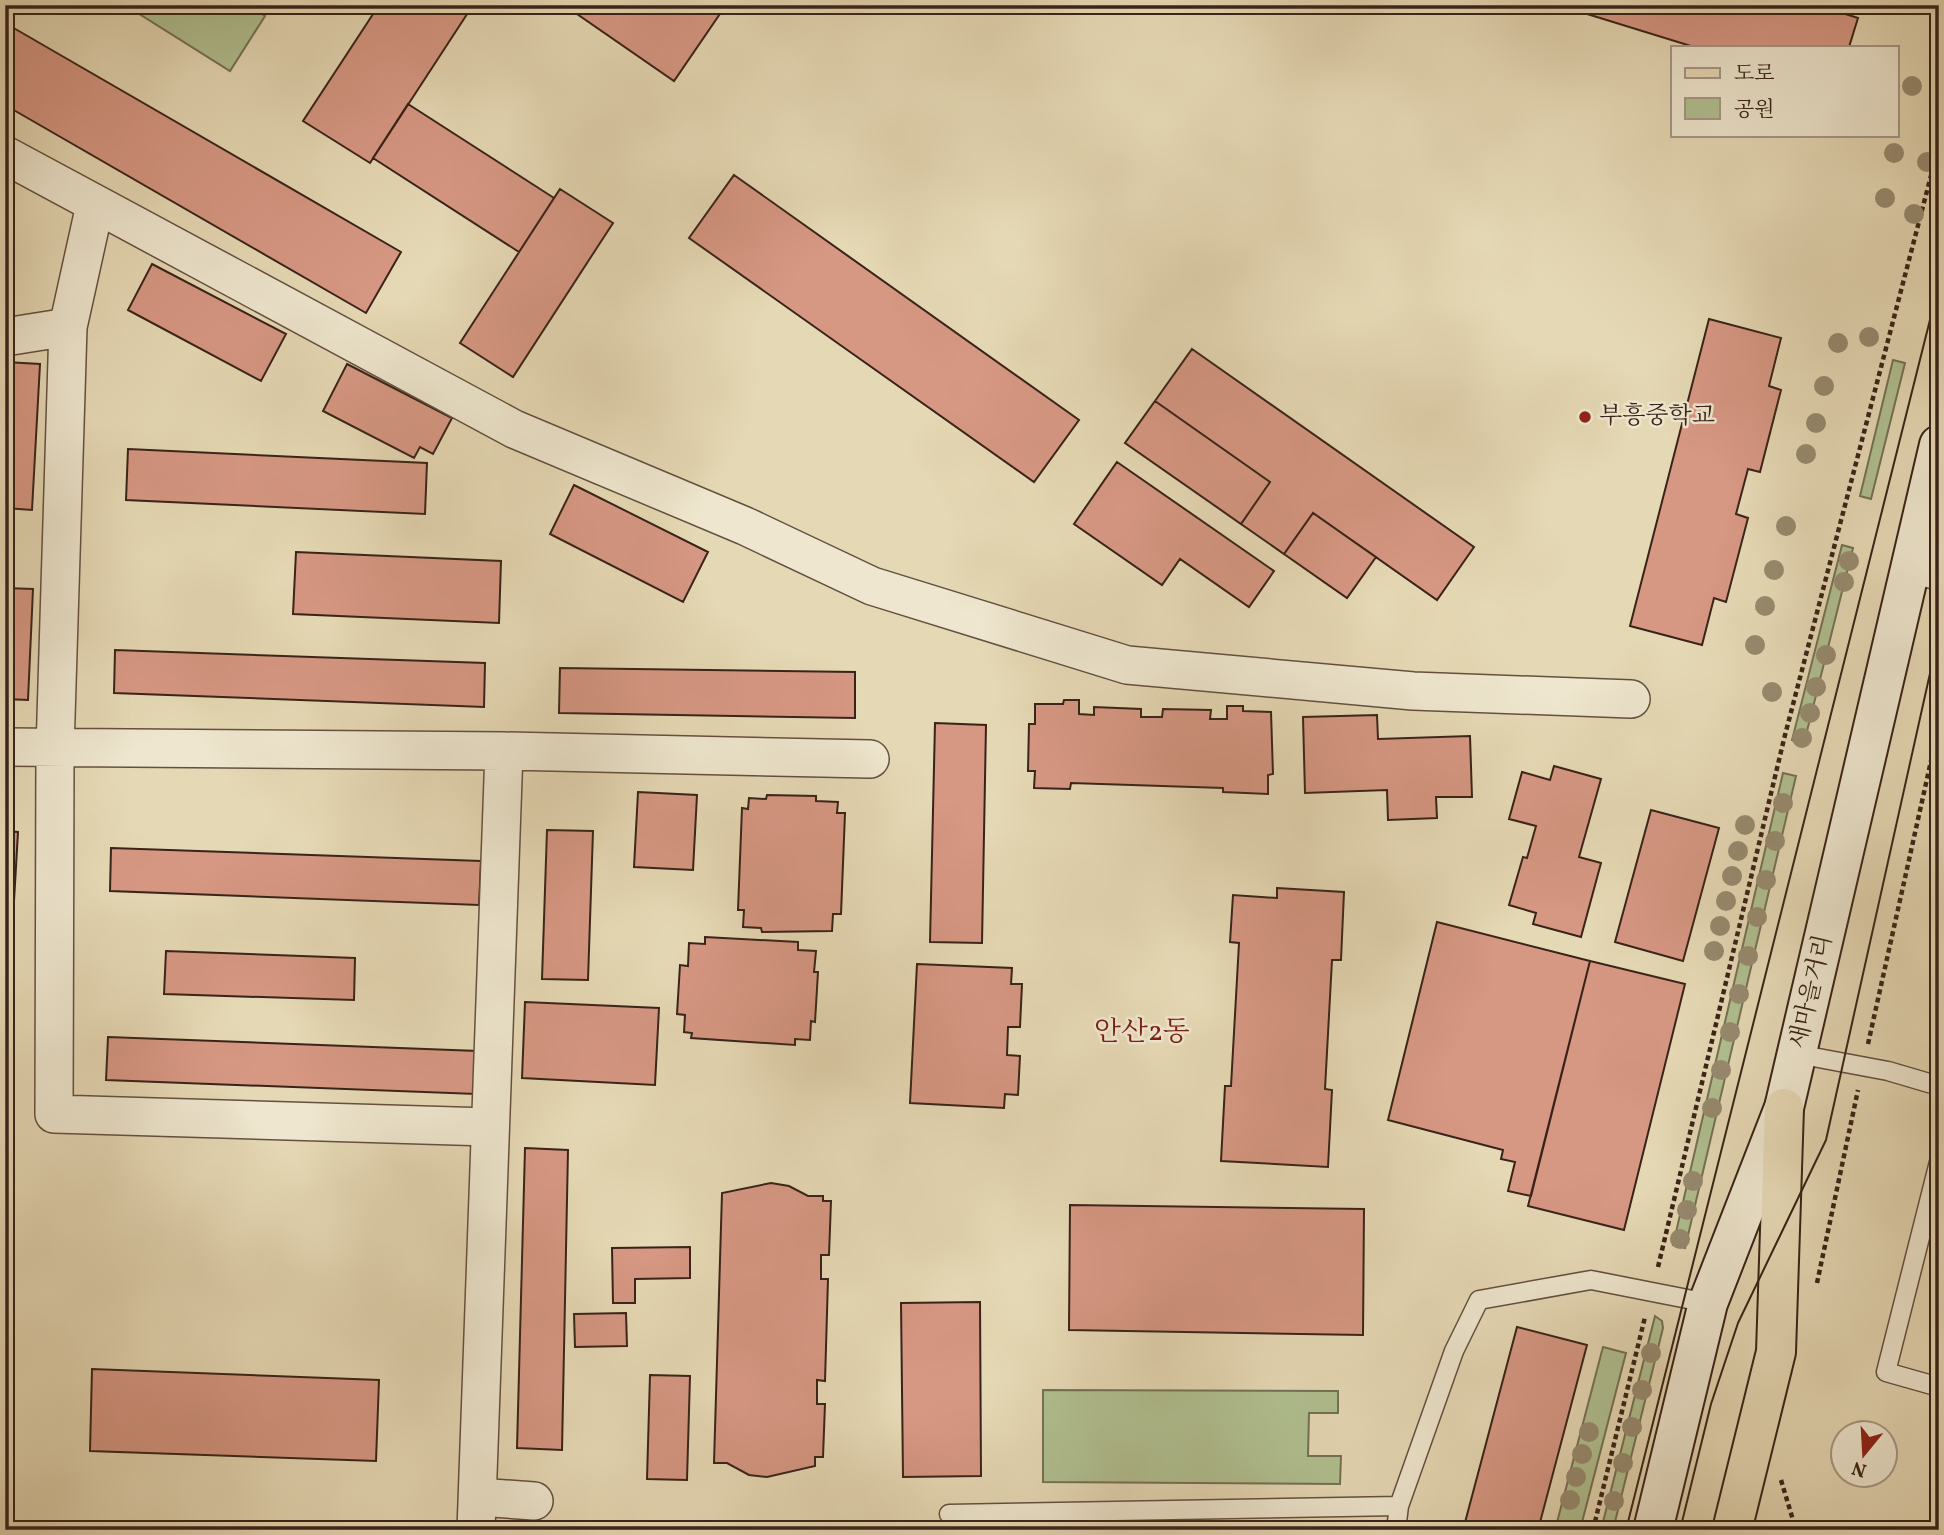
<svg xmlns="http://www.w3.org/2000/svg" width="1944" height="1535" font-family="Vollkorn,'Noto Serif KR',serif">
	<rect width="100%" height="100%" fill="#e5d8b4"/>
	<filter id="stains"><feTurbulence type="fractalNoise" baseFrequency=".00286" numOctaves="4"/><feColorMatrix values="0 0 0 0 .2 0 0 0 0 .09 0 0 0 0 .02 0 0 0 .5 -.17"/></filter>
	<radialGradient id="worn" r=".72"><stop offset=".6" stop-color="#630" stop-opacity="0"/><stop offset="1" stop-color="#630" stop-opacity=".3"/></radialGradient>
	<path fill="#b0bf90" stroke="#747154" stroke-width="2" d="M125 5H249L265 16 230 71Z
		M1893 360 1905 363 1871 499 1860 496Z
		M1842 545 1853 548 1804 743 1792 740Z
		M1783 773 1796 776 1685 1248 1673 1245Z
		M1655 1316 1662 1321 1663 1328 1613 1530H1601Z
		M1603 1347 1626 1353 1580 1530H1555Z
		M1043 1390 1338 1391V1413H1309L1308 1456H1341L1340 1484 1043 1482Z"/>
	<path fill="#d69783" stroke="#392318" stroke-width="2" d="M379 5H473L370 163 303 121Z
		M564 5H726L674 81Z
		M1558 5H1817L1858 18 1849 47H1694Z
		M5 23 401 252 366 313 5 105Z
		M408 104 554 198 519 252 373 158Z
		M734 175 1079 420 1034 482 689 238Z
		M560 189 613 223 513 377 460 343Z
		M152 264 286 334 261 381 128 310Z
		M1709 319 1781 338 1769 386 1781 390 1760 472 1748 469 1736 514 1748 518 1726 602 1714 598 1702 645 1630 626Z
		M1192 349 1474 547 1437 600 1313 513 1284 554 1241 524 1270 482 1155 401Z
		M5 362 40 364 32 510 5 508Z
		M347 364 452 418 433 454 420 447 414 458 323 411Z
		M1155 401 1270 482 1241 524 1125 443Z
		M128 449 427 463 425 514 126 500Z
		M1117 462 1274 571 1249 607 1180 559 1162 585 1074 524Z
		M574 485 708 552 683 602 550 534Z
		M1313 513 1376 557 1347 598 1284 554Z
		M296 552 501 561 499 623 293 614Z
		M5 588 33 589 28 700 5 699Z
		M115 650 485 663 484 707 114 693Z
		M560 668 855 672V718L559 713Z
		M1064 700H1079V714L1094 715V707L1141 709V717H1162L1163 709 1211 710 1210 719H1227V706H1243V711L1271 712 1273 774 1268 775V794L1223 792V788L1071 783 1070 789 1034 788 1035 771H1028L1029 724H1035V704H1063Z
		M1377 715 1378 739 1470 736 1472 797H1436L1437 818 1388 820 1387 790 1305 793 1303 717Z
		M935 723 986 725 982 943 930 942Z
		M1554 766 1601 779 1579 857 1601 863 1581 937 1533 924 1536 913 1509 905 1523 857 1527 858 1536 826 1509 819 1522 772 1550 780Z
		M638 792 697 795 693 870 634 867Z
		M767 795 816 796V801L838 802 837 813H845L841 914H833L832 931 762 932 761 928 743 927 744 910H738L742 808 748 809 749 798 766 799Z
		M1651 810 1719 828 1683 961 1615 942Z
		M547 830 593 831 588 980 542 979Z
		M5 831 18 832 5 1057Z
		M111 848 481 861 479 905 110 891Z
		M1277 888 1344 892 1341 960H1332L1325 1089 1332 1090 1328 1167 1221 1161 1225 1086H1231L1239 943 1230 942 1233 895 1277 898Z
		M1437 922 1590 961 1531 1196 1508 1191 1515 1162 1501 1159 1503 1150 1388 1120Z
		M705 937 798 942V950L816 951 814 972H818L815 1022 811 1021 810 1040 795 1039V1045L691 1038 692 1033 684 1032 685 1015 677 1014 680 965 688 966 689 943 705 944Z
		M166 951 355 958 354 1000 164 994Z
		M1590 961 1685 984 1624 1230 1528 1206Z
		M917 964 1012 968 1011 984H1022L1020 1027H1008L1007 1055 1020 1056 1018 1095 1005 1094 1004 1108 910 1103Z
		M525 1002 659 1008 655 1085 522 1078Z
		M108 1037 478 1051 476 1094 106 1080Z
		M525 1148 568 1150 562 1450 517 1448Z
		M771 1183 789 1186 808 1196H823V1201H831L829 1255H821V1279H828L825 1381 817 1380V1404H825L823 1457H815V1466L767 1477 749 1475 727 1463H714L722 1193Z
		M1070 1205 1364 1209 1363 1335 1069 1330Z
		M690 1247V1278L635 1279V1303H613L612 1248Z
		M980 1302 981 1476 903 1477 901 1303Z
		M626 1313 627 1346 575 1347 574 1314Z
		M1517 1327 1587 1345 1538 1530H1463Z
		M92 1369 379 1380 376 1461 90 1451Z
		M650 1375 690 1376 687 1480 647 1479Z"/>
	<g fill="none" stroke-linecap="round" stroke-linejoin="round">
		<g stroke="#64503f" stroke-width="21">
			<path id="service" d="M1909 573 1939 581
				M1797 1054 1888 1071 1939 1086
				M1939 1162 1886 1372 1939 1387
				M949 1514 1399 1506
				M1396 1530 1399 1506 1454 1351 1479 1300 1591 1280 1708 1303"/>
		</g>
		<g stroke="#64503f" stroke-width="40">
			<path id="minor" d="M5 155 514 429 745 526 872 586 1127 665 1413 691 1631 699
				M95 205 68 327 55 750 54 1114 489 1127
				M5 337 68 327
				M5 747 504 751 870 759
				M478 1497 534 1501
				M476 1530 504 751"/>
		</g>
		<g stroke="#392318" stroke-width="42">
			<path id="secondary" d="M1653 1530 1708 1303 1784 1108 1939 445"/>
		</g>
		<g stroke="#392318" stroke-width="42">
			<path id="primary" d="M1732 1530 1776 1352 1784 1108"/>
		</g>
		<path stroke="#392318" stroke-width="4.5" stroke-dasharray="5 3.5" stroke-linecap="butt" d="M1868 1044 1939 725
			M1658 1267 1784 739 1939 145
			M1817 1283 1858 1090
			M1781 1480 1796 1530
			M1593 1530 1645 1317"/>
		<use href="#service" stroke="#eee6ce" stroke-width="18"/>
		<use href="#minor" stroke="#eee6ce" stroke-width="37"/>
		<use href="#secondary" stroke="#eee6ce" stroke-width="38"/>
		<use href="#primary" stroke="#e5d8b4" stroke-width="38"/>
		<path stroke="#392318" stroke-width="2" d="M1626 1530 1939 284
			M1680 1530 1711 1404 1738 1323 1826 1140 1939 633"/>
	</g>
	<g fill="#978a6f">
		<circle cx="1912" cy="86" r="10"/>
		<circle cx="1894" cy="153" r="10"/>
		<circle cx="1927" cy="162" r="10"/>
		<circle cx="1885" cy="198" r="10"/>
		<circle cx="1914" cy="214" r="10"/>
		<circle cx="1869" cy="337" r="10"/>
		<circle cx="1838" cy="343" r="10"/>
		<circle cx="1824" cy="386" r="10"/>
		<circle cx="1816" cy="423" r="10"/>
		<circle cx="1806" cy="454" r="10"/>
		<circle cx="1786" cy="526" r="10"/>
		<circle cx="1849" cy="561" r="10"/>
		<circle cx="1774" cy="570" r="10"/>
		<circle cx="1844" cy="582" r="10"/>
		<circle cx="1765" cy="606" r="10"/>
		<circle cx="1755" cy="645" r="10"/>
		<circle cx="1826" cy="655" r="10"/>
		<circle cx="1816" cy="687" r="10"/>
		<circle cx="1772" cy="692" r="10"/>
		<circle cx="1810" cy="713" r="10"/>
		<circle cx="1802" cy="738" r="10"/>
		<circle cx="1783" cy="803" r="10"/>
		<circle cx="1745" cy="825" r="10"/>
		<circle cx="1775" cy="841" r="10"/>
		<circle cx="1738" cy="851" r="10"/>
		<circle cx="1732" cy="876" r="10"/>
		<circle cx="1766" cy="880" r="10"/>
		<circle cx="1726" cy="901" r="10"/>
		<circle cx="1757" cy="917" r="10"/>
		<circle cx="1720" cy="926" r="10"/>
		<circle cx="1714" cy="951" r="10"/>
		<circle cx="1748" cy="956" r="10"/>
		<circle cx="1739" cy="994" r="10"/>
		<circle cx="1730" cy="1032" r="10"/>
		<circle cx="1721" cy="1070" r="10"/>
		<circle cx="1712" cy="1108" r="10"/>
		<circle cx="1693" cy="1181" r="10"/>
		<circle cx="1687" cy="1210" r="10"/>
		<circle cx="1680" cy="1239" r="10"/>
		<circle cx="1651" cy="1353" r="10"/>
		<circle cx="1642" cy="1390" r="10"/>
		<circle cx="1632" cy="1427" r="10"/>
		<circle cx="1589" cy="1432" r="10"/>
		<circle cx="1582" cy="1454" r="10"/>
		<circle cx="1623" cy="1463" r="10"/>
		<circle cx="1576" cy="1477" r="10"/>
		<circle cx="1570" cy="1500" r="10"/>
		<circle cx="1614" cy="1501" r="10"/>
	</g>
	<circle fill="#8f2418" stroke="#eee6ce" stroke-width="2.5" cx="1585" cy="417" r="7"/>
	<g text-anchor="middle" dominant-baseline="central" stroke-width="5" stroke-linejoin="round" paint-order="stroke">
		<g font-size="24" fill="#392318" stroke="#eee6ce" text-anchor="start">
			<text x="1599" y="417">부흥중학교</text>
		</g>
		<g font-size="24" fill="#392318" stroke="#eee6ce">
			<text transform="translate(1812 992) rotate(-77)">새마을거리</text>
		</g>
		<g font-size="28" fill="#7a1f14" stroke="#eee6ce">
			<text x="1142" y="1032">안산2동</text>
		</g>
	</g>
	<rect width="1944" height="1535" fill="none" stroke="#e5d8b4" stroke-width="28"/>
	<rect x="7" y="7" width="1930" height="1521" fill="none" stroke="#392318" stroke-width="3.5"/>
	<rect x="14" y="14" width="1916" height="1507" fill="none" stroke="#392318" stroke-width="2"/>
	<rect x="1671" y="46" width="228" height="91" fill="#eee6ce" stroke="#a69885" stroke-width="2"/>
	<rect x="1685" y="68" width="35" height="10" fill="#e5d8b4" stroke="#a69885" stroke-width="2"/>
	<text x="1734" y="80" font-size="21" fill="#392318">도로</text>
	<rect x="1685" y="98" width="35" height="21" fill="#b0bf90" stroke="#a69885" stroke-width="2"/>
	<text x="1734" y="116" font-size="21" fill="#392318">공원</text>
	<g transform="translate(1864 1454) rotate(198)"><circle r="33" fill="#eee6ce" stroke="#a69885" stroke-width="2"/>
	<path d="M0-5L12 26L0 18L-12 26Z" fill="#8f2418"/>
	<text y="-10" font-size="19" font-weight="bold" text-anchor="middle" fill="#392318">N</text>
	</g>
	<rect width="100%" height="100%" filter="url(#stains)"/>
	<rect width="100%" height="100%" fill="url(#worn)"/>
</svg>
